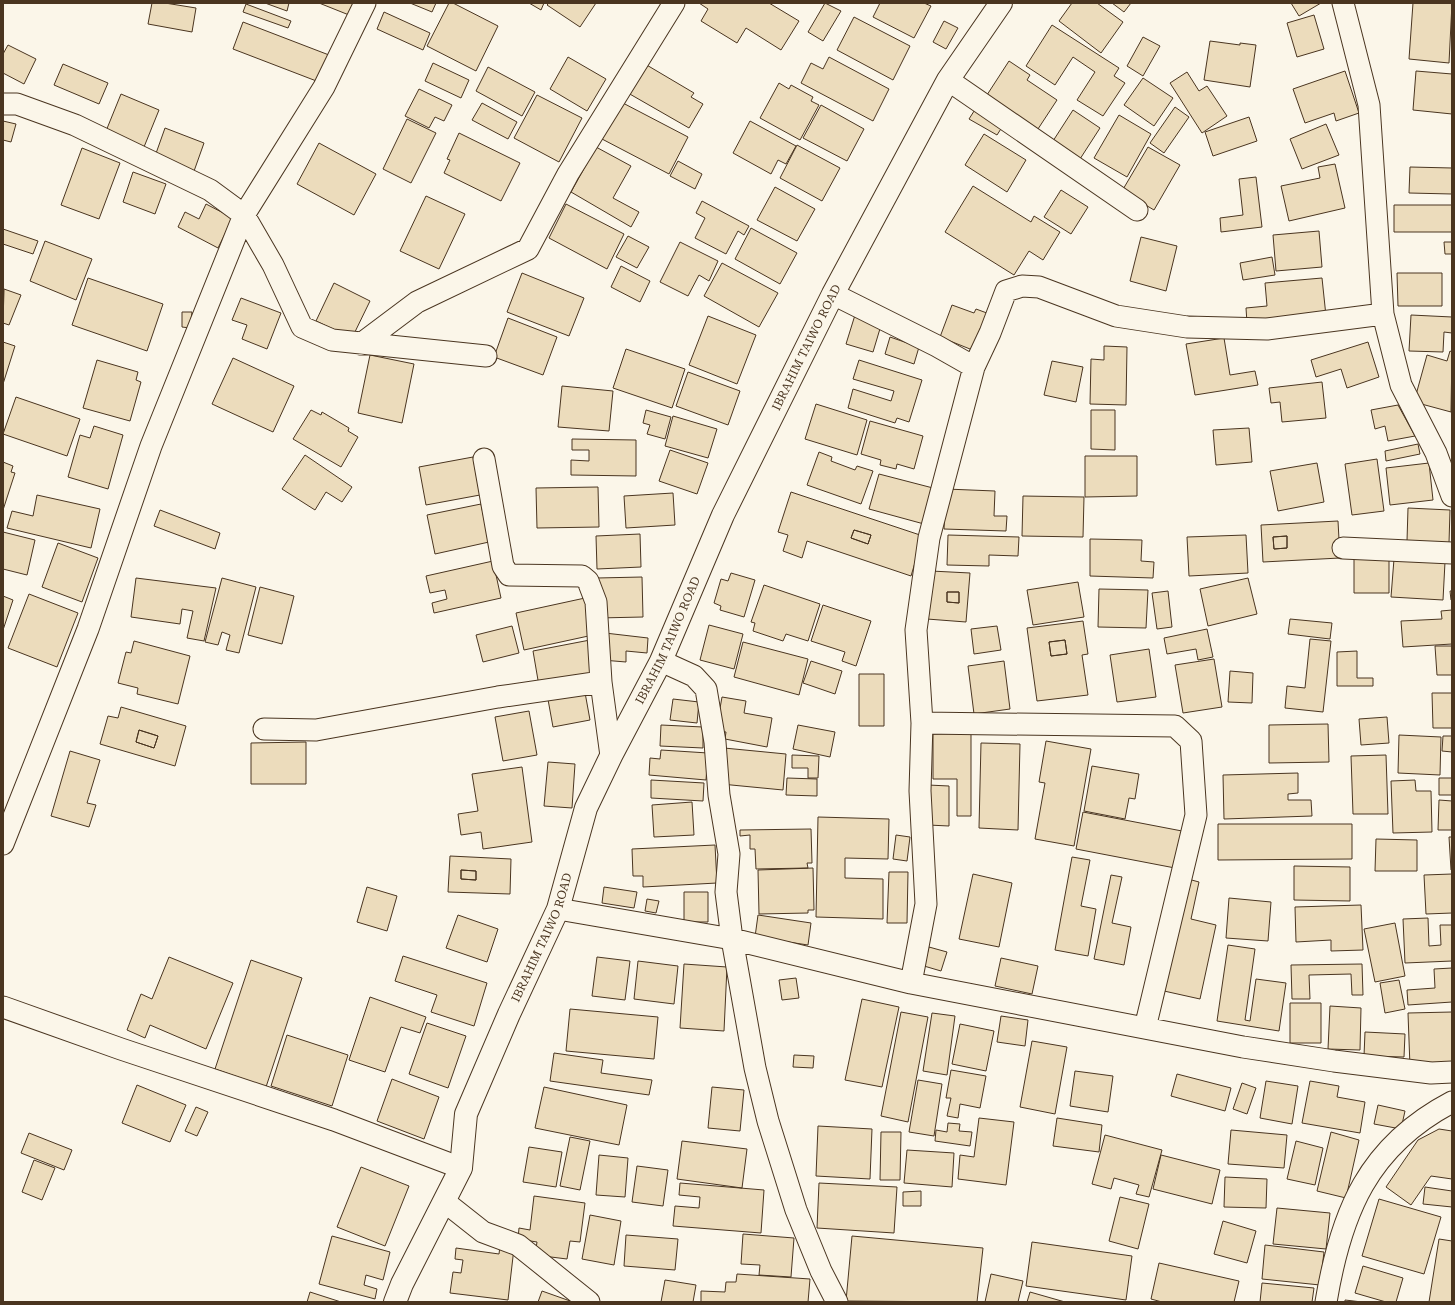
<svg xmlns="http://www.w3.org/2000/svg" width="1455" height="1305" font-family="'Roboto Serif',serif">
	<rect width="100%" height="100%" fill="#fbf6e9"/>
	<path fill="#ecdcbc" stroke="#4a3520" fill-rule="evenodd" d="M152 3H165L196 8 192 32 148 24Z
		M265 3H289L287 11Z
		M319 3H359L354 17Z
		M410 3H436L432 12Z
		M449 3H453L498 26 476 71 427 46Z
		M529 3H544L541 10Z
		M549 3H596L580 27 547 5Z
		M699 3H769L799 21 781 50 746 28 737 43 701 21 708 9Z
		M825 3 841 11 823 41 808 32Z
		M880 3H924L931 6 914 38 873 17Z
		M1072 3H1097L1123 22 1101 53 1059 21Z
		M1112 3H1131L1124 12Z
		M1291 3H1321L1299 16Z
		M1413 3H1452L1449 63 1409 59Z
		M246 4 291 21 288 28 243 12Z
		M384 12 430 33 423 50 377 29Z
		M1314 15 1324 49 1297 57 1287 23Z
		M854 17 910 46 893 80 837 50Z
		M944 21 958 28 946 49 933 42Z
		M243 22 329 55 319 82 233 49Z
		M1052 25 1119 68 1114 76 1125 83 1103 116 1077 100 1095 72 1073 57 1055 85 1026 66Z
		M1143 37 1160 46 1143 76 1127 66Z
		M1210 41 1240 45V43L1256 45 1250 87 1204 80Z
		M8 45 36 59 24 84 3 73V54Z
		M568 57 606 79 587 111 550 89Z
		M829 57 889 89 873 121 801 83 811 63 823 69Z
		M1009 61 1030 75 1027 80 1057 100 1036 132 985 98Z
		M433 63 469 80 461 98 425 81Z
		M63 64 108 83 99 104 54 85Z
		M645 64 694 93 691 97 703 104 689 128 628 93Z
		M488 67 535 92 522 116 476 91Z
		M1345 71 1359 113 1336 121 1334 113 1305 123 1293 89Z
		M1416 71 1452 74V114L1413 110Z
		M1187 72 1199 91 1207 86 1227 116 1202 133 1170 83Z
		M1143 78 1173 98 1154 126 1124 105Z
		M779 83 789 89 791 85 813 97 811 101 819 105 800 140 760 118Z
		M419 89 452 105 444 121 435 117 429 128 405 116Z
		M121 94 159 110 144 147 106 131Z
		M537 95 582 118 559 162 514 138Z
		M621 102 688 137 669 174 602 139Z
		M482 103 517 122 508 139 472 120Z
		M821 105 864 129 847 161 803 138Z
		M1175 107 1189 117 1164 153 1150 143Z
		M976 108 1004 124 997 135 969 119Z
		M1073 110 1100 128 1080 159 1053 141Z
		M1119 115 1151 134 1127 177 1094 158Z
		M1249 117 1257 141 1213 156 1205 132Z
		M407 119 436 133 411 183 383 169Z
		M3 121 16 124 11 142 3 140Z
		M750 121 796 146 786 164 778 160 771 174 733 153Z
		M1326 124 1339 155 1302 169 1290 139Z
		M165 128 204 143 193 174 154 159Z
		M459 133 520 163 501 201 444 173 450 160 447 159Z
		M984 134 1026 160 1007 192 965 165Z
		M319 143 376 174 354 215 297 184Z
		M797 145 840 168 822 201 780 178Z
		M596 147 631 166 613 198 639 212 631 227 571 192Z
		M1148 147 1180 165 1154 210 1122 191Z
		M82 148 120 163 99 219 61 205Z
		M678 161 702 174 695 189 670 176Z
		M1335 164 1345 208 1289 221 1281 186 1320 178 1318 167Z
		M1410 167 1452 168V194L1409 193Z
		M133 172 166 184 155 214 123 202Z
		M1256 177 1262 227 1221 232 1220 218 1243 215 1239 179Z
		M973 186 1031 222 1034 216 1060 232 1043 260 1029 251 1014 275 945 232Z
		M775 187 815 209 797 241 757 220Z
		M1061 190 1088 207 1071 234 1044 217Z
		M426 196 465 214 439 269 400 251Z
		M702 201 749 226 744 235 738 231 726 254 695 238 705 218 696 213Z
		M206 204 233 218 218 248 178 227 185 212 199 219Z
		M566 204 624 234 607 269 549 238Z
		M1394 205H1452V232H1394Z
		M751 228 797 253 780 284 735 259Z
		M3 229 38 241 33 254 3 244Z
		M1319 231 1322 267 1276 271 1273 235Z
		M628 236 649 247 637 268 616 257Z
		M1141 237 1177 246 1166 291 1130 281Z
		M45 241 92 259 76 300 30 281Z
		M680 242 718 261 709 281 699 275 688 296 660 282Z
		M1444 242H1452V254H1445Z
		M1272 257 1275 275 1243 280 1240 263Z
		M722 263 778 293 759 327 704 296Z
		M621 266 650 281 640 302 611 287Z
		M522 273 584 298 569 336 507 312Z
		M1397 273H1442V306H1398Z
		M88 278 163 304 147 351 72 325Z
		M1322 278 1326 316 1247 323 1246 308 1267 306 1265 283Z
		M334 283 370 301 352 338 316 321Z
		M4 289 21 295 9 325 3 323Z
		M241 298 281 313 267 349 242 339 247 325 232 320Z
		M952 305 974 313 976 309 995 316 980 353 940 337Z
		M182 312H192L190 328 182 327Z
		M855 315 882 322 873 352 846 344Z
		M1411 315 1452 317V333L1444 332 1443 352 1409 351Z
		M708 316 756 335 737 384 689 365Z
		M508 318 557 337 543 375 494 357Z
		M890 337 919 347 914 364 885 354Z
		M1224 338 1230 375 1255 371 1258 385 1195 395 1186 344Z
		M3 342 15 346 3 384Z
		M1368 342 1379 377 1347 388 1341 369 1316 377 1311 360Z
		M1104 346 1127 347 1126 405 1090 404 1091 359 1104 360Z
		M626 349 685 369 672 408 613 388Z
		M1450 351 1452 352 1451 412 1414 402 1427 355 1447 361Z
		M370 355 414 364 402 423 358 413Z
		M233 358 294 386 273 432 212 404Z
		M97 360 138 372 136 380 141 382 130 421 83 408Z
		M859 360 922 380 909 422 897 418 895 423 848 408 853 389 891 401 894 391 853 379Z
		M1052 361 1083 367 1076 402 1044 395Z
		M688 372 740 391 728 425 676 406Z
		M1322 382 1326 418 1282 422 1280 402 1271 403 1269 388Z
		M562 386 613 391 609 431 558 427Z
		M16 397 80 419 67 456 3 434Z
		M816 404 867 420 857 455 805 439Z
		M1398 405 1415 436 1388 441 1385 426 1375 429 1371 410Z
		M311 410 321 415 322 412 349 428 348 431 358 437 341 467 293 439Z
		M646 410 671 417 665 439 647 434 650 425 643 423Z
		M1091 410H1115V450L1091 449Z
		M673 416 717 429 708 458 665 446Z
		M870 421 923 436 914 469 897 464 896 469 880 465 881 460 861 454Z
		M94 426 123 435 108 489 68 477 80 435 90 438Z
		M1249 428 1252 462 1216 465 1213 430Z
		M572 439 636 440V476L571 475V460L589 461V450H572Z
		M1418 444 1420 454 1386 461 1385 451Z
		M670 450 708 463 697 494 659 481Z
		M819 452 832 457 831 461 855 470 857 466 873 471 861 504 807 485Z
		M305 455 352 487 342 502 326 492 315 510 282 489Z
		M1085 456H1137V496L1085 497Z
		M473 457 480 495 426 505 419 467Z
		M1377 459 1384 511 1352 515 1345 464Z
		M3 462 13 466 11 472 15 473 3 510Z
		M1317 463 1324 502 1278 511 1270 471Z
		M1429 463 1433 500 1390 505 1386 468Z
		M879 474 933 488 924 524 869 509Z
		M598 487 599 527 537 528 536 488Z
		M946 489 995 491 994 516H1007L1006 531 944 529Z
		M791 492 923 536 911 576 807 541 802 558 783 551 788 535 778 532ZM854 530 871 535 868 544 851 538Z
		M673 493 675 525 626 528 624 496Z
		M37 495 100 509 91 548 7 528 12 511 33 516Z
		M1023 496 1084 497 1083 537 1022 536Z
		M481 504 489 542 435 554 427 515Z
		M1408 508 1450 510 1449 543 1407 541Z
		M160 510 220 533 215 549 154 526Z
		M1338 521 1340 558 1263 562 1261 525ZM1287 536V548L1274 549 1273 537Z
		M854 530 871 535 868 544 851 538Z
		M3 532 35 540 27 575 3 569Z
		M640 534 641 567 597 569 596 536Z
		M948 535 1019 537 1018 556 989 555V566L947 565Z
		M1246 535 1248 573 1189 576 1187 537Z
		M1287 536V548L1274 549 1273 537Z
		M1090 539 1142 540 1141 561 1154 562 1153 578 1090 576Z
		M58 543 98 558 82 602 42 587Z
		M1354 553 1389 554V593H1354Z
		M1394 559 1445 562 1443 600 1391 597Z
		M493 561 501 598 434 613 432 603 447 599 445 590 430 593 426 576Z
		M931 571 970 573 966 622 927 619ZM947 592H959V603L947 602Z
		M731 573 755 580 744 617 720 610 721 606 714 603 721 579 728 581Z
		M642 577 643 617 598 618 597 578Z
		M136 578 216 588 204 641 187 638 193 611 182 609 180 624 131 617Z
		M222 578 256 587 239 653 226 650 230 635 222 632 218 645 205 642Z
		M1248 578 1257 614 1208 626 1200 589Z
		M1078 582 1084 617 1033 625 1027 590Z
		M764 585 820 604 808 641 786 634 783 641 753 631 755 623 751 622Z
		M260 587 294 596 282 644 248 635Z
		M1099 589 1148 590 1146 628 1098 627Z
		M1168 591 1172 627 1157 629 1152 593Z
		M1450 591H1452V600H1451Z
		M947 592H959V603L947 602Z
		M29 594 78 613 57 667 8 648Z
		M3 596 13 600 3 630Z
		M585 598 593 635 524 650 516 613Z
		M823 605 871 621 856 666 842 661 845 652 811 641Z
		M1452 610V644L1403 647 1401 621 1442 619 1441 611Z
		M1290 619 1332 623 1330 639 1288 634Z
		M1083 621 1088 654 1082 655 1088 695 1037 701 1027 628ZM1065 640 1067 654 1051 656 1049 642Z
		M709 625 743 634 734 669 700 660Z
		M512 626 519 653 483 662 476 635Z
		M997 626 1001 650 974 654 971 629Z
		M1207 629 1213 657 1198 660 1196 649 1167 654 1164 638Z
		M605 633 648 638 647 653 626 651V662L602 660Z
		M1310 639 1331 641 1323 712 1285 708 1287 686 1305 688Z
		M590 640 597 675 539 686 533 651Z
		M1065 640 1067 654 1051 656 1049 642Z
		M134 641 190 656 178 704 137 694 138 688 118 683 126 652 131 653Z
		M743 642 808 659 799 695 734 677Z
		M1435 646H1452V675H1437Z
		M1149 649 1156 697 1117 702 1110 655Z
		M1357 651V678H1373V686H1337V652Z
		M1214 659 1222 707 1183 713 1175 665Z
		M811 661 842 671 835 694 803 683Z
		M1004 661 1010 709 974 714 968 666Z
		M1230 671 1253 673 1252 703 1228 702Z
		M859 674H884V726H859Z
		M584 687 590 720 553 727 547 694Z
		M1432 693H1452V728H1433Z
		M722 697 746 701 744 713 772 718 767 747 725 739 726 732 716 731Z
		M673 699 699 702 697 723 670 720Z
		M121 707 186 726 175 766 100 744 108 716 118 718ZM139 730 158 736 154 748 136 742Z
		M529 711 537 755 503 761 495 717Z
		M1387 717 1389 743 1361 745 1359 719Z
		M1328 724 1329 762 1269 763V725Z
		M661 725 703 727V748L660 746Z
		M798 725 835 732 830 757 793 749Z
		M139 730 158 736 154 748 136 742Z
		M971 733V816H957V779H933V734Z
		M1399 735 1441 737 1440 775 1398 773Z
		M1443 736H1452V752L1442 751Z
		M1046 741 1091 749 1074 846 1035 839 1045 783 1039 782Z
		M306 742V784H251V743Z
		M981 743 1020 744 1018 830 979 828Z
		M724 748 786 754 783 790 721 784Z
		M661 750 708 753 706 780 649 775 650 758 660 759Z
		M70 751 100 760 87 803 96 805 89 827 51 816Z
		M792 755 819 756 818 778H808V768H792Z
		M1386 755 1388 814H1353L1351 756Z
		M548 762 575 764 572 808 544 806Z
		M1092 766 1139 774 1135 799 1129 798 1125 819 1084 811Z
		M522 767 532 842 483 849 481 832 461 835 458 814 478 811 472 774Z
		M1298 773V793L1288 794V800H1311L1312 816 1224 819 1223 775Z
		M787 778 817 779V796L786 795Z
		M1439 778H1452V795H1439Z
		M651 780 704 783 703 801 651 798Z
		M1415 780 1416 791H1431L1432 832 1393 833 1391 781Z
		M928 785 949 786V826L928 825Z
		M1439 800 1452 801V830H1438Z
		M692 802 694 835 654 837 652 805Z
		M1083 812 1182 831 1175 868 1076 849Z
		M818 817 889 819 888 859 845 858V878L883 879V919L816 917Z
		M1218 824H1352V859L1218 860Z
		M811 829 812 863H807L808 868 756 869 755 849H750V835L740 836V830Z
		M896 835 910 837 907 861 893 859Z
		M1449 837H1452V870H1451Z
		M1376 839 1417 840V871H1375Z
		M715 845 717 883 643 887V876H633L632 849Z
		M450 856 511 859 510 894 448 892ZM461 870 476 871V880L461 879Z
		M1072 857 1090 860 1081 906 1096 909 1088 956 1055 950Z
		M1294 866 1350 867V901L1294 900Z
		M813 868 814 910H808V913L759 914 758 870Z
		M461 870 476 871V880L461 879Z
		M889 872H908L907 923H887Z
		M973 874 1012 883 999 947 959 939Z
		M1452 874V913L1426 914 1424 875Z
		M1111 875 1122 877 1112 923 1131 927 1124 965 1094 959Z
		M1188 879 1199 882 1191 919 1216 925 1200 999 1164 991Z
		M367 887 397 896 387 931 357 922Z
		M604 887 637 892 634 908 602 903Z
		M684 892H708V922H684Z
		M1229 898 1271 902 1268 941 1226 938Z
		M647 899 659 901 656 913 645 911Z
		M1361 905 1363 950 1331 951V940L1296 942 1295 907Z
		M458 915 498 929 487 962 446 948Z
		M758 915 811 923 808 945 755 937Z
		M1428 918 1429 946 1441 945 1440 925H1452V961L1405 963 1403 919Z
		M1395 923 1405 976 1375 982 1364 929Z
		M1228 945 1255 949 1245 1020 1250 1021 1256 979 1286 983 1279 1031 1217 1021Z
		M929 947 947 952 941 971 924 966Z
		M403 956 487 983 474 1026 431 1012 437 995 395 981Z
		M169 957 233 983 206 1049 150 1025 145 1038 127 1030 141 994 152 999Z
		M597 957 630 961 625 1000 592 996Z
		M1001 958 1038 966 1032 994 995 986Z
		M251 960 302 978 266 1087 215 1069Z
		M638 961 678 966 674 1004 634 999Z
		M684 964 727 967 724 1031 680 1028Z
		M1362 964 1363 995H1352L1351 974 1309 975 1310 999H1292L1291 965Z
		M1452 968V1002L1408 1005 1407 990 1435 988 1434 969Z
		M796 978 799 998 782 1000 779 980Z
		M1399 980 1405 1009 1385 1013 1380 983Z
		M370 997 426 1017 420 1033 401 1027 385 1072 349 1060Z
		M862 999 899 1007 882 1087 845 1080Z
		M1290 1003H1321V1043H1290Z
		M1330 1006 1361 1008 1360 1050 1328 1049Z
		M570 1009 658 1017 654 1059 566 1051Z
		M901 1012 928 1017 908 1122 881 1116Z
		M1452 1012V1065L1410 1067 1408 1013Z
		M932 1013 955 1016 947 1075 923 1071Z
		M1001 1016 1028 1020 1025 1046 997 1042Z
		M427 1023 466 1036 448 1088 409 1074Z
		M960 1024 994 1031 986 1071 952 1064Z
		M1365 1032 1405 1034 1404 1057 1364 1056Z
		M287 1035 348 1055 332 1106 271 1086Z
		M1032 1041 1067 1047 1055 1114 1020 1107Z
		M554 1053 603 1060 601 1073 652 1080 649 1095 550 1081Z
		M794 1055 814 1056 813 1068 793 1067Z
		M951 1070 986 1076 980 1108 960 1104 958 1118 947 1116 951 1098H946Z
		M1075 1071 1113 1076 1108 1112 1070 1106Z
		M1177 1074 1231 1088 1225 1111 1171 1096Z
		M392 1079 439 1097 424 1139 377 1121Z
		M918 1080 942 1084 934 1136 909 1132Z
		M1266 1081 1298 1086 1292 1124 1260 1118Z
		M1310 1081 1339 1086 1337 1097 1365 1102 1360 1133 1302 1123Z
		M1242 1083 1256 1088 1247 1114 1233 1109Z
		M137 1085 186 1105 170 1142 122 1123Z
		M544 1087 627 1105 619 1145 535 1128Z
		M712 1087 744 1090 740 1131 708 1128Z
		M1378 1105 1405 1111 1401 1129 1374 1124Z
		M196 1107 208 1112 197 1136 185 1131Z
		M979 1118 1014 1122 1006 1185 958 1179 960 1155 974 1157Z
		M1057 1118 1102 1125 1099 1152 1053 1146Z
		M948 1123 960 1124 959 1131 972 1132 970 1146 935 1141 936 1130 947 1132Z
		M818 1126 872 1129 870 1179 816 1176Z
		M1439 1129 1452 1131V1179L1431 1176 1411 1205 1386 1187 1418 1140Z
		M1231 1130 1287 1135 1284 1168 1228 1164Z
		M881 1132H901L900 1180H880Z
		M1331 1132 1359 1140 1346 1198 1317 1191Z
		M29 1133 72 1150 64 1170 21 1153Z
		M1105 1135 1162 1150 1149 1197 1136 1194 1139 1185 1114 1178 1111 1189 1092 1184Z
		M570 1137 590 1141 580 1190 560 1186Z
		M682 1141 747 1149 742 1188 677 1179Z
		M1296 1141 1323 1148 1315 1185 1287 1179Z
		M529 1147 562 1152 556 1187 523 1182Z
		M907 1150 954 1153 952 1187 904 1183Z
		M599 1155 628 1158 625 1197 596 1195Z
		M1161 1155 1220 1170 1212 1204 1153 1189Z
		M34 1160 55 1168 42 1200 22 1192Z
		M637 1166 668 1170 663 1206 632 1202Z
		M361 1167 409 1186 385 1246 337 1227Z
		M1225 1177 1267 1179 1266 1208 1224 1207Z
		M680 1183 764 1190 761 1233 673 1226 675 1206 699 1208 700 1197 679 1195Z
		M819 1183 897 1187 894 1233 817 1228Z
		M1425 1187 1452 1191V1207L1423 1204Z
		M921 1191V1206H903V1192Z
		M534 1196 585 1203 580 1242 570 1241 567 1259 535 1255 537 1242 518 1239 519 1228 530 1230Z
		M1120 1197 1149 1204 1138 1249 1109 1241Z
		M1379 1199 1441 1217 1424 1274 1362 1256Z
		M1277 1208 1330 1213 1326 1249 1273 1244Z
		M590 1215 621 1221 614 1265 582 1259Z
		M1223 1221 1256 1231 1247 1263 1214 1254Z
		M743 1234 794 1238 791 1277 759 1275 760 1265 741 1264Z
		M626 1235 678 1239 675 1270 624 1266Z
		M332 1236 390 1252 383 1280 366 1275 364 1285 377 1289 375 1299 319 1284Z
		M852 1236 983 1248 977 1302 846 1301Z
		M1439 1239 1452 1241V1302H1429Z
		M1032 1242 1132 1256 1126 1300 1026 1286Z
		M1265 1245 1324 1252 1320 1285 1262 1279Z
		M500 1246 514 1248 508 1300 450 1293 453 1272 461 1273 463 1260 455 1259 456 1248 499 1254Z
		M1159 1263 1239 1281 1234 1302H1162L1151 1299Z
		M1363 1266 1403 1278 1396 1302H1386L1355 1293Z
		M737 1274 810 1279 808 1302H701V1291L725 1292 726 1282H736Z
		M991 1274 1023 1281 1018 1302H985Z
		M665 1280 696 1285 693 1302H661Z
		M1262 1283 1314 1288 1312 1302H1260Z
		M542 1291 573 1302H538Z
		M310 1292 341 1302H307Z
		M1030 1292 1065 1302H1027Z
		M1345 1300 1362 1302H1345Z"/>
	<g fill="none" stroke-linecap="round" stroke-linejoin="round">
		<g stroke="#4a3520" stroke-width="23">
			<path id="street" d="M1343 3 1369 105 1383 314 1401 385 1436 453 1452 496
				M948 80 1137 210
				M3 104H17L75 125 210 190 244 215 273 265 302 327 332 340 486 356
				M833 294 937 346 974 367 929 538 916 630 922 723 920 791 926 904 911 983
				M361 344 417 302 528 249 568 174 674 3
				M974 367 990 333 1006 291 1022 286 1039 287 1116 316 1187 327 1267 329 1383 314
				M484 459 503 566 509 575 582 576 588 581 596 602 601 682 611 756
				M1343 548 1452 553
				M661 661 694 676 706 689 715 742 719 795 729 854 726 892 732 939 755 1068 768 1121 796 1210 821 1271 837 1302
				M922 723 1175 726 1191 741 1196 815 1145 1028
				M264 729 316 730 498 697 601 682
				M3 844 88 629 151 446 244 215 324 87 365 3
				M558 909 732 939 911 983 1243 1047 1334 1061 1431 1073 1452 1072
				M3 1007 121 1049 334 1120 461 1168
				M445 1202 483 1232 518 1245 589 1302
				M1326 1302C1341 1212 1368 1146 1452 1102"/>
		</g>
		<g stroke="#4a3520" stroke-width="24">
			<g id="secondary">
				<path id="s1" d="M395 1302 402 1284 461 1168 466 1114 509 1014 558 909 586 808 611 756 661 661 723 515 833 294 948 80 1001 3"/>
			</g>
		</g>
		<use href="#street" stroke="#fbf6e9" stroke-width="21"/>
		<use href="#secondary" stroke="#fbf6e9" stroke-width="22"/>
	</g>
	<g text-anchor="middle" dominant-baseline="central" stroke-width="3" stroke-linejoin="round" paint-order="stroke">
		<g font-size="12" fill="#4a3520" stroke="#fbf6e9">
			<text stroke="none"><textPath href="#s1" startOffset="1044">IBRAHIM TAIWO ROAD</textPath></text>
			<text stroke="none"><textPath href="#s1" startOffset="720">IBRAHIM TAIWO ROAD</textPath></text>
			<text stroke="none"><textPath href="#s1" startOffset="396">IBRAHIM TAIWO ROAD</textPath></text>
		</g>
	</g>
	<rect width="1455" height="1305" fill="none" stroke="#4a3520" stroke-width="8"/>
</svg>
